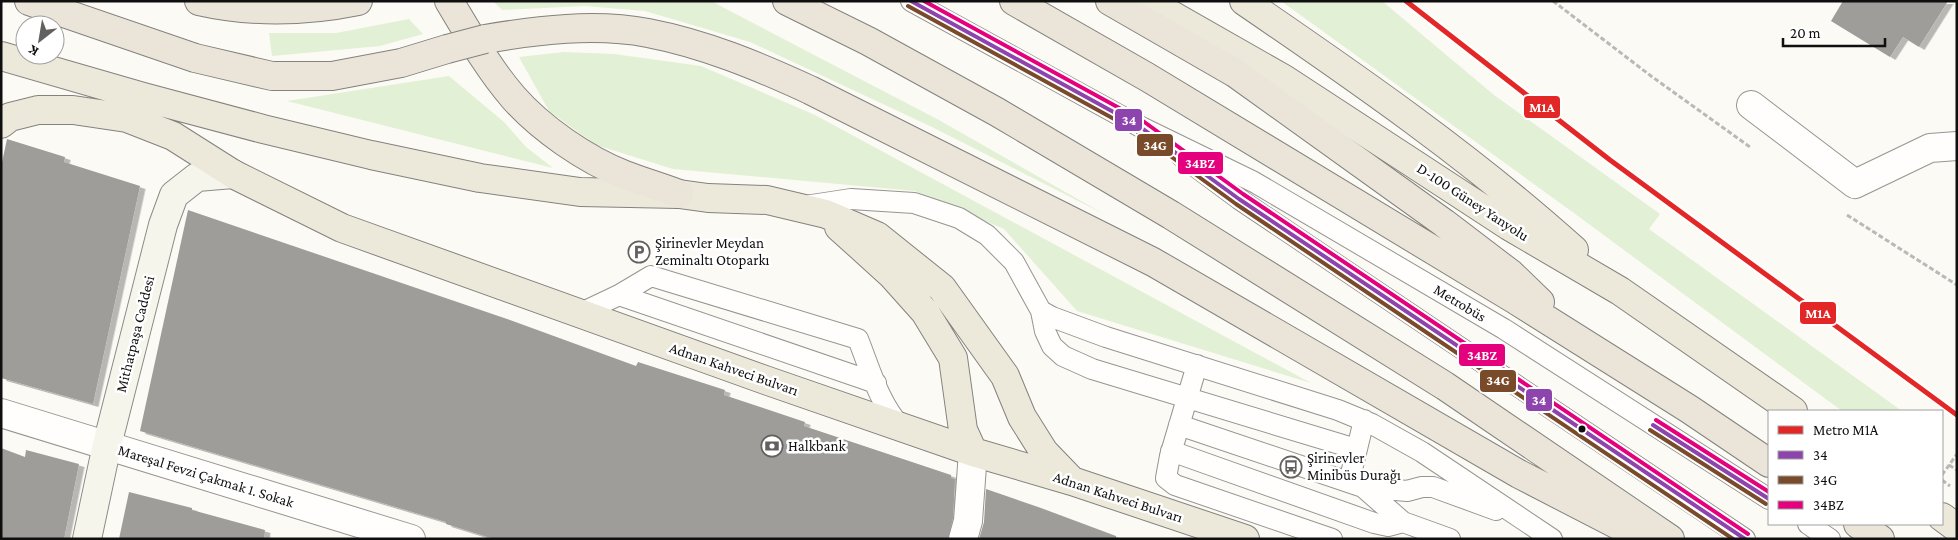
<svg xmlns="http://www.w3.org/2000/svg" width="1958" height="540" font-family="'Crimson Pro',serif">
	<defs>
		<filter id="shadow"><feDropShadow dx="5.5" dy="3" stdDeviation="0" flood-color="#0004"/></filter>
	</defs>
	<rect width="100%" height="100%" fill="#fcfaf4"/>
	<path fill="#e2f0d5" d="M493 1H711L937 119 1104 214 932 127 750 42 645 11 585 6 502 10Z
		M1281 1H1382L1494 95 1660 214 1649 229 1902 411H1842L1578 216Z
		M409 19 423 34 380 46 272 56 269 33H336Z
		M564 52 614 54 701 66 815 115 1311 383 1077 311 1004 229 915 191 673 169 596 145 549 111 519 57Z
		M449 76 504 122 526 147 553 168 287 101Z"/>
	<path fill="#9f9d99" filter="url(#shadow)" d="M1843 1H1948L1919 47 1903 37 1890 57 1831 21Z
		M7 139 65 157 64 162 140 186 93 404 1 378V167Z
		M188 210 510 320 636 366 638 362 725 390 724 395 805 422 804 426 951 475V478L955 479 953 518 948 539H494L446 524V522L140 431Z
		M1 448 25 457 26 450 79 464 64 539H1Z
		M986 489 1041 508 1116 536V539H979L984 522Z
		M129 492 192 508V510L265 530 264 539H119Z"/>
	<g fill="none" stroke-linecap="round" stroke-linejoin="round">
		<g stroke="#969592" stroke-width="22">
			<path id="service" d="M911 1 1139 126 1254 182 1504 329 1769 499
				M1181 156 1239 199 1745 539
				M805 206 851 199 914 203 959 218 987 235 1014 262 1041 311 1045 331 1052 346 1063 356 1092 369 1356 449
				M619 295 876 383
				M1041 311 1052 317 1106 337 1338 410 1372 424 1422 452 1552 539
				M579 314 619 295 651 276 858 339C870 369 879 403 901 427
				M1197 365 1170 456 1166 478 1175 485 1332 539
				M1179 425 1363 487 1403 522 1450 539
				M1171 451 1374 523 1388 526 1403 522
				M1349 482 1364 420
				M1363 487 1407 491 1422 487H1433L1496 510
				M1808 524 1830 539"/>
		</g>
		<g stroke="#969592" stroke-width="30">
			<path id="minor" d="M1751 105 1855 184 1930 148 1957 146
				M1 413 411 539"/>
		</g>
		<g stroke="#969592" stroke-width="30">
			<path id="tertiary" d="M963 539 968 521 973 452"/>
		</g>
		<g stroke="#8c8b89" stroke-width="30">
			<path id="secondary" d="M87 539 107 445 163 225 174 195 197 177 233 174"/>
		</g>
		<g stroke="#83827f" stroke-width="30">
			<path id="primary" d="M1147 1 1284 79 1509 226 1620 291 1793 411
				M1244 1C1358 79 1472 158 1574 250
				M1 56 143 97 263 129 371 155 480 178 580 192 679 194 708 198 767 200 826 214 877 236 942 288 1005 376 1022 417 1044 452 1071 480
				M1 124 10 117 38 110H73L127 118 173 136 233 174 342 228 768 381 973 452 1072 481 1245 539
				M839 227 891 274 925 312 953 358 963 430 973 452
				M1942 517 1957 528"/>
		</g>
		<g stroke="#83827f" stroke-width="30">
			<path id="trunk" d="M29 1 195 58 272 76H332L401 63 447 49
				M199 1C252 13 304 12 358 1
				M449 1C469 34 488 68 513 97 540 128 586 160 625 175 643 182 661 187 679 194
				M787 1 868 41 997 112 1171 215 1445 386 1670 539
				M1014 1 1147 77 1514 299 1689 409 1769 463
				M1110 1 1235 73 1444 223 1511 274 1540 302
				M485 39C538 30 595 23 648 33 705 44 758 66 810 90L1153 262 1519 474 1645 539
				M1858 524 1880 539"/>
		</g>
		<path stroke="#b9b9b8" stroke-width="3" stroke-dasharray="5 2.5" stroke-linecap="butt" d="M1553 1 1651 76 1750 147
			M1847 215 1957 285
			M1949 465 1957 470
			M1942 475 1957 454
			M1942 480 1950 486"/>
		<use href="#service" stroke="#fffefd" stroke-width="20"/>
		<use href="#minor" stroke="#fffefd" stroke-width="28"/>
		<use href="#tertiary" stroke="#fffefd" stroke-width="28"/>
		<use href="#secondary" stroke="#f5f5eb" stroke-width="28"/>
		<use href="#primary" stroke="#ece9da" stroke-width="28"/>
		<use href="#trunk" stroke="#eae5d8" stroke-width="28"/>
		<g stroke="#83827f" stroke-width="30" stroke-linecap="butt">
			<path id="trunk-bridge" d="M447 49 485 39"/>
		</g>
		<use href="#trunk-bridge" stroke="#eae5d8" stroke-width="28"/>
		<g stroke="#fff" stroke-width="8">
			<path id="bus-1" d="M911 1 1139 126 1239 199 1745 539
				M1653 425 1769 499"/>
		</g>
		<g stroke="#fff" stroke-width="8">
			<path id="bus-2" d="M908 6 1136 131 1236 204 1733 539
				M1650 430 1766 504"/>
		</g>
		<g stroke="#fff" stroke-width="8">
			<path id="bus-3" d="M924 1 1143 121 1243 194 1748 534
				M1656 420 1769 492"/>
		</g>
		<use href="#bus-1" stroke="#8e44ad" stroke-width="4"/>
		<use href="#bus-2" stroke="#7a4b2a" stroke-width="4"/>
		<use href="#bus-3" stroke="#e5007d" stroke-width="4"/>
		<g stroke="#fff" stroke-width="9">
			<path id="metro-1" d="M1406 1 1610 160 1957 415"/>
		</g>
		<use href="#metro-1" stroke="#e32726" stroke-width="5"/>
	</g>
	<defs>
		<g id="parking-ring" transform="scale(1.125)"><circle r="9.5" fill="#fff" stroke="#62615f" stroke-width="1.5"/><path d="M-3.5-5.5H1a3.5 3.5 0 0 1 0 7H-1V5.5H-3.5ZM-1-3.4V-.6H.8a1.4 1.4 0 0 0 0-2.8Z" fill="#62615f"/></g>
		<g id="bank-ring" transform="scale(1.125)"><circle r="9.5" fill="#fff" stroke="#62615f" stroke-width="1.5"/><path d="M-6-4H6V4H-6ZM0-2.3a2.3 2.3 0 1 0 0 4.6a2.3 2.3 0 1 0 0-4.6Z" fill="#62615f"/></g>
		<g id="bus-ring" transform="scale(1.125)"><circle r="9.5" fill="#fff" stroke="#62615f" stroke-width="1.5"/><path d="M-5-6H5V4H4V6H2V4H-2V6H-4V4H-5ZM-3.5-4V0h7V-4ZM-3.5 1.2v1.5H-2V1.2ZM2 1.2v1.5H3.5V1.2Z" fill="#62615f"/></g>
	</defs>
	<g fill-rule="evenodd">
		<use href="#parking-ring" x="639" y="252"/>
		<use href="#bank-ring" x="772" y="446"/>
		<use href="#bus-ring" x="1291" y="467"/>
	</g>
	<circle fill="#0f0f0f" stroke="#fff" stroke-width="2" cx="1582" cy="429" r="4.5"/>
	<g text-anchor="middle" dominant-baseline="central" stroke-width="5" stroke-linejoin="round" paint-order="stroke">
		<g font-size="15" fill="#0f0f0f" stroke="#fff">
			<text transform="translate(1473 202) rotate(33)">D-100 Güney Yanyolu</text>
			<text transform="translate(1460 303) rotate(31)">Metrobüs</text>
			<text transform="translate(135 334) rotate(-76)">Mithatpaşa Caddesi</text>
			<text transform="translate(734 369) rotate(19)">Adnan Kahveci Bulvarı</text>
			<text transform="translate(206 476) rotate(17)">Mareşal Fevzi Çakmak 1. Sokak</text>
			<text transform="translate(1118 497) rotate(18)">Adnan Kahveci Bulvarı</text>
		</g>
		<g font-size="15" fill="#0f0f0f" stroke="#fff" text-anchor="start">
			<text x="655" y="243">Şirinevler Meydan<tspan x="655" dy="17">Zeminaltı Otoparkı</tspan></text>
			<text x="788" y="446">Halkbank</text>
			<text x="1307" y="458">Şirinevler<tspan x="1307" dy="17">Minibüs Durağı</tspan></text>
		</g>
	</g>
	<g stroke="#fff" stroke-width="2">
		<rect x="1523" y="95" width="38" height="24" rx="5" fill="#e32726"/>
		<rect x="1114" y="108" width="29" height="24" rx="5" fill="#8e44ad"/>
		<rect x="1136" y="133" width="38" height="24" rx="5" fill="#7a4b2a"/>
		<rect x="1177" y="151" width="47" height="24" rx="5" fill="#e5007d"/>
		<rect x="1799" y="301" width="38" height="24" rx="5" fill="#e32726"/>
		<rect x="1458" y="343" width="48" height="24" rx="5" fill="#e5007d"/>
		<rect x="1479" y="369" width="38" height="24" rx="5" fill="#7a4b2a"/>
		<rect x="1525" y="388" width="28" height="24" rx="5" fill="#8e44ad"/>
	</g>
	<g font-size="14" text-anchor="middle" font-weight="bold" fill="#fff">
		<text x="1542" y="112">M1A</text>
		<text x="1129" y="125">34</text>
		<text x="1155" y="150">34G</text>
		<text x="1200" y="168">34BZ</text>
		<text x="1818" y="318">M1A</text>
		<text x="1482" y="360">34BZ</text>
		<text x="1498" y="385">34G</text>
		<text x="1539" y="405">34</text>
	</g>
	<rect width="1958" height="540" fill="none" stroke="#0f0f0f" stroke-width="5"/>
	<rect x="1768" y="410" width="175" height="115" fill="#ffffff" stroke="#9f9f9f"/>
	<rect x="1778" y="426" width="25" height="8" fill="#e32726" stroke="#9f9f9f"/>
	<text x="1813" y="435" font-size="15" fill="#0f0f0f">Metro M1A</text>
	<rect x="1778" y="451" width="25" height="8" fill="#8e44ad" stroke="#9f9f9f"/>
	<text x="1813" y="460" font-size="15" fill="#0f0f0f">34</text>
	<rect x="1778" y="476" width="25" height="8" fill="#7a4b2a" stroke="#9f9f9f"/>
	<text x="1813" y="485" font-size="15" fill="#0f0f0f">34G</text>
	<rect x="1778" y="501" width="25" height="8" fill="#e5007d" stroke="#9f9f9f"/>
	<text x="1813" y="510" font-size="15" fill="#0f0f0f">34BZ</text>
	<g transform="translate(40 40) rotate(211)"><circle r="24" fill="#ffffff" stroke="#9f9f9f"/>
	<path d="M0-4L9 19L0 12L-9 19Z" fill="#62615f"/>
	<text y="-8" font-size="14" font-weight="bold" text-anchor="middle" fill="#0f0f0f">K</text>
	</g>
	<path d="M1783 38v8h102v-8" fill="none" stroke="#0f0f0f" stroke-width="2.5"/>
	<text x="1790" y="38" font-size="15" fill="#0f0f0f" stroke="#ffffff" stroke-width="4" paint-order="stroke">20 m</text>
</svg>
